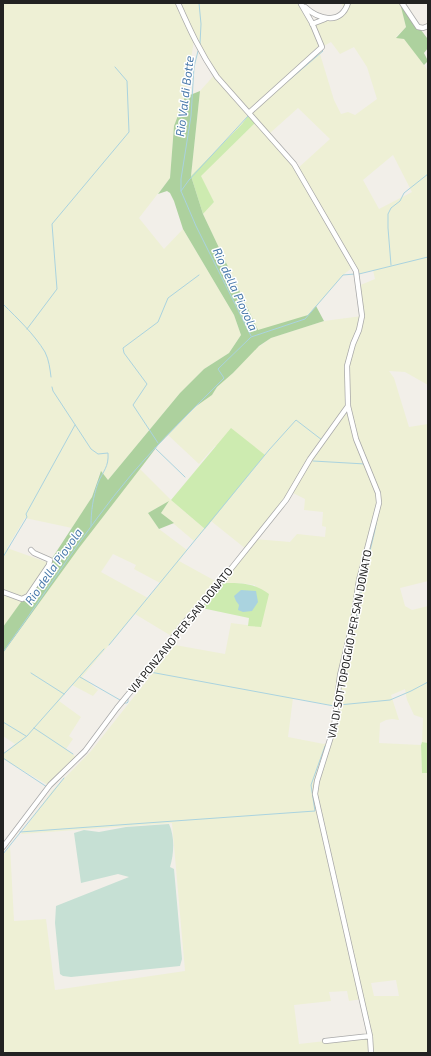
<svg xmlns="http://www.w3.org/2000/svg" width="431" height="1056" font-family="'Exo 2',sans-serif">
	<rect width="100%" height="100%" fill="#f2efe9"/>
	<path fill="#eef0d5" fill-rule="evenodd" d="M3 3H127L129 4 130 3H301L312 24 341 15 346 10 341 3H400L406 27 396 37 404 39 418 55 428 71V385L405 372 389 371 394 378 409 427 428 424V581L400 588 405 606 412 610 428 606V743L422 742 423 718 414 715 407 700 405 689 391 695 399 720 392 719 386 720 380 723 379 743 421 745 422 773H428V1053H3V855L10 846 14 921 46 919 55 990 185 971 172 823 21 834 51 792 91 751 175 645 225 654 231 623 261 627 255 585 240 583H219L173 637 135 614 82 677 98 690 93 696 72 685 59 701 81 717 69 736 73 739 66 749 76 757 48 785 3 759V754L15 744 3 736V653L79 548 140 469 171 500 205 529 194 541 161 513 168 502 148 513 159 529 187 550 179 561 219 583 246 549 211 521 265 455 215 446 199 464 168 435 195 407 212 395 217 387 233 373 253 351 271 338 324 321 362 316 358 286 375 279 373 270 359 274 353 267 343 275 309 315 258 331 203 214 214 202 200 176 257 121 250 113 242 124 191 176 200 91 217 72 205 54 194 40 185 97 174 126 170 178 139 218 164 249 183 229 234 315 241 335 229 353 204 369 180 393 108 480 100 472 92 497 72 528 25 518 7 548 49 563 3 628ZM331 42 340 54 354 47 367 67 377 99 355 115 348 112 341 114 334 100 320 54 323 51 322 47ZM298 108 330 139 297 169 269 134ZM393 155 412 192 379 209 363 180ZM291 492 305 499 304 510 323 512 322 526 326 527 325 537 297 534 290 542 255 539ZM113 554 136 565 134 569 160 583 148 598 101 572ZM293 698 335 706 334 727 329 741 324 744 288 737ZM396 980 399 996H374L371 983ZM347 991 349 1001 362 999 370 1036 299 1044 294 1005 331 1001 329 992Z"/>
	<path fill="#cdebb0" d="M250 113 257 121 201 176 214 202 203 214 191 176 242 124Z
		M231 428 265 455 205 529 171 500Z
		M219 583C238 583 254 582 269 594L261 627 248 626 249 618 197 607Z
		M422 742 428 743V773H422L421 745Z"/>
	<path fill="#add19e" d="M400 3H407L404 7 427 38 428 37V48L424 53 428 61 424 65 404 39 396 38 406 27Z
		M200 91 191 176 203 214 258 330 308 315 316 306 324 321 271 338 259 346 233 373 217 387 212 395 195 407 159 444 140 469 79 548 3 653V627L49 563 92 497 101 471 108 480 180 393 204 369 229 353 241 335 234 315 183 229 174 201 170 193 167 191 158 194 170 178 174 126 185 97Z
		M169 501 161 513 174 523 159 529 148 513Z"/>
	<path fill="#c6e0d4" d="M169 824C175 837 174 854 170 867L174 869 182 959 180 966 71 977 63 976 60 974 55 923 56 906 129 877 118 874 81 883 74 833 84 830 99 832 126 827Z"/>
	<path fill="#aad3df" d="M241 590 256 591 258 602 252 611 243 612 238 610 239 605 236 601 234 596Z"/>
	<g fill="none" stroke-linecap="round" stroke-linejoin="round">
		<path stroke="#aad3df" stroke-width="1" d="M199 3 201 24 200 44
			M348 8 350 3
			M198 51 194 67 191 116 181 179V191L196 226 251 336
			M288 81 323 51 322 50
			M181 191 189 180 248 116
			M391 265 388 228V214L391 208 400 201 404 193 428 174
			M359 274 428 257
			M3 304C18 319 34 334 45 352 49 360 50 369 51 377
			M27 329 57 289 52 224 129 132 127 81 115 67
			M52 387 53 391 91 449 98 454 108 453C109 467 103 471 98 483 93 497 91 511 91 526
			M158 443 133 405 147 384 124 353 123 348 158 322 168 298 199 275
			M155 448 185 477
			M313 461 365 464
			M3 557 27 517 26 514 75 425
			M361 593C364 568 373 544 377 519
			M355 623 358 612 360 599
			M109 645 269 450 296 420 322 440
			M3 652C46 593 84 531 131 475 160 441 192 410 224 378L218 369 251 337 305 319 343 275 355 274
			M31 673 64 694
			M80 677 120 700
			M140 684 150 672 334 706
			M124 703H127L128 702V698
			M339 705 390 700 411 691 428 682
			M3 722 26 736
			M34 728 73 754
			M3 754 27 736 34 728 104 649
			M3 758 47 787
			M20 832 315 811 311 785 325 746
			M3 854 64 778"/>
		<g stroke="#a9a9a9" stroke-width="6">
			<path id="minor" d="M178 3C190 30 200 52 217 77L294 164 356 271 362 316 359 330 353 344 347 366 348 406 356 439 378 493 379 503 359 580 353 621 340 675 334 727 317 781 315 794 370 1036 371 1053
				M402 3 418 27 423 28 428 26
				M305 7C319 20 341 25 348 3
				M312 24 325 19
				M250 112 322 47 312 23 301 4
				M3 592 22 599 28 596 49 565 50 560 34 553 31 550
				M3 847 50 785 85 751 117 708 150 668 183 624 218 585 286 500 310 459 348 406
				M325 1041 370 1036"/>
		</g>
		<use href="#minor" stroke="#fff" stroke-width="4.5"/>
	</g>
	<g text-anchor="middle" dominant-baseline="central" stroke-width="3" stroke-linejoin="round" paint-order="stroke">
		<g font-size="11" fill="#222" stroke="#fff">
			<text transform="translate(180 630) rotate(-51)">VIA PONZANO PER SAN DONATO</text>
			<text transform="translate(349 644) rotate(-79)">VIA DI SOTTOPOGGIO PER SAN DONATO</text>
		</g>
		<g font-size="12" font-style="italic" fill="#4a7aab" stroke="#fff">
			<text transform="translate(184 96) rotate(-83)">Rio Val di Botte</text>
			<text transform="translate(236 289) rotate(65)">Rio della Piovola</text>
			<text transform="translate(53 566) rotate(-55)">Rio della Piovola</text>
		</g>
	</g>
	<rect width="431" height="1056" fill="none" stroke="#222222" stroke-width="8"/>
</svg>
